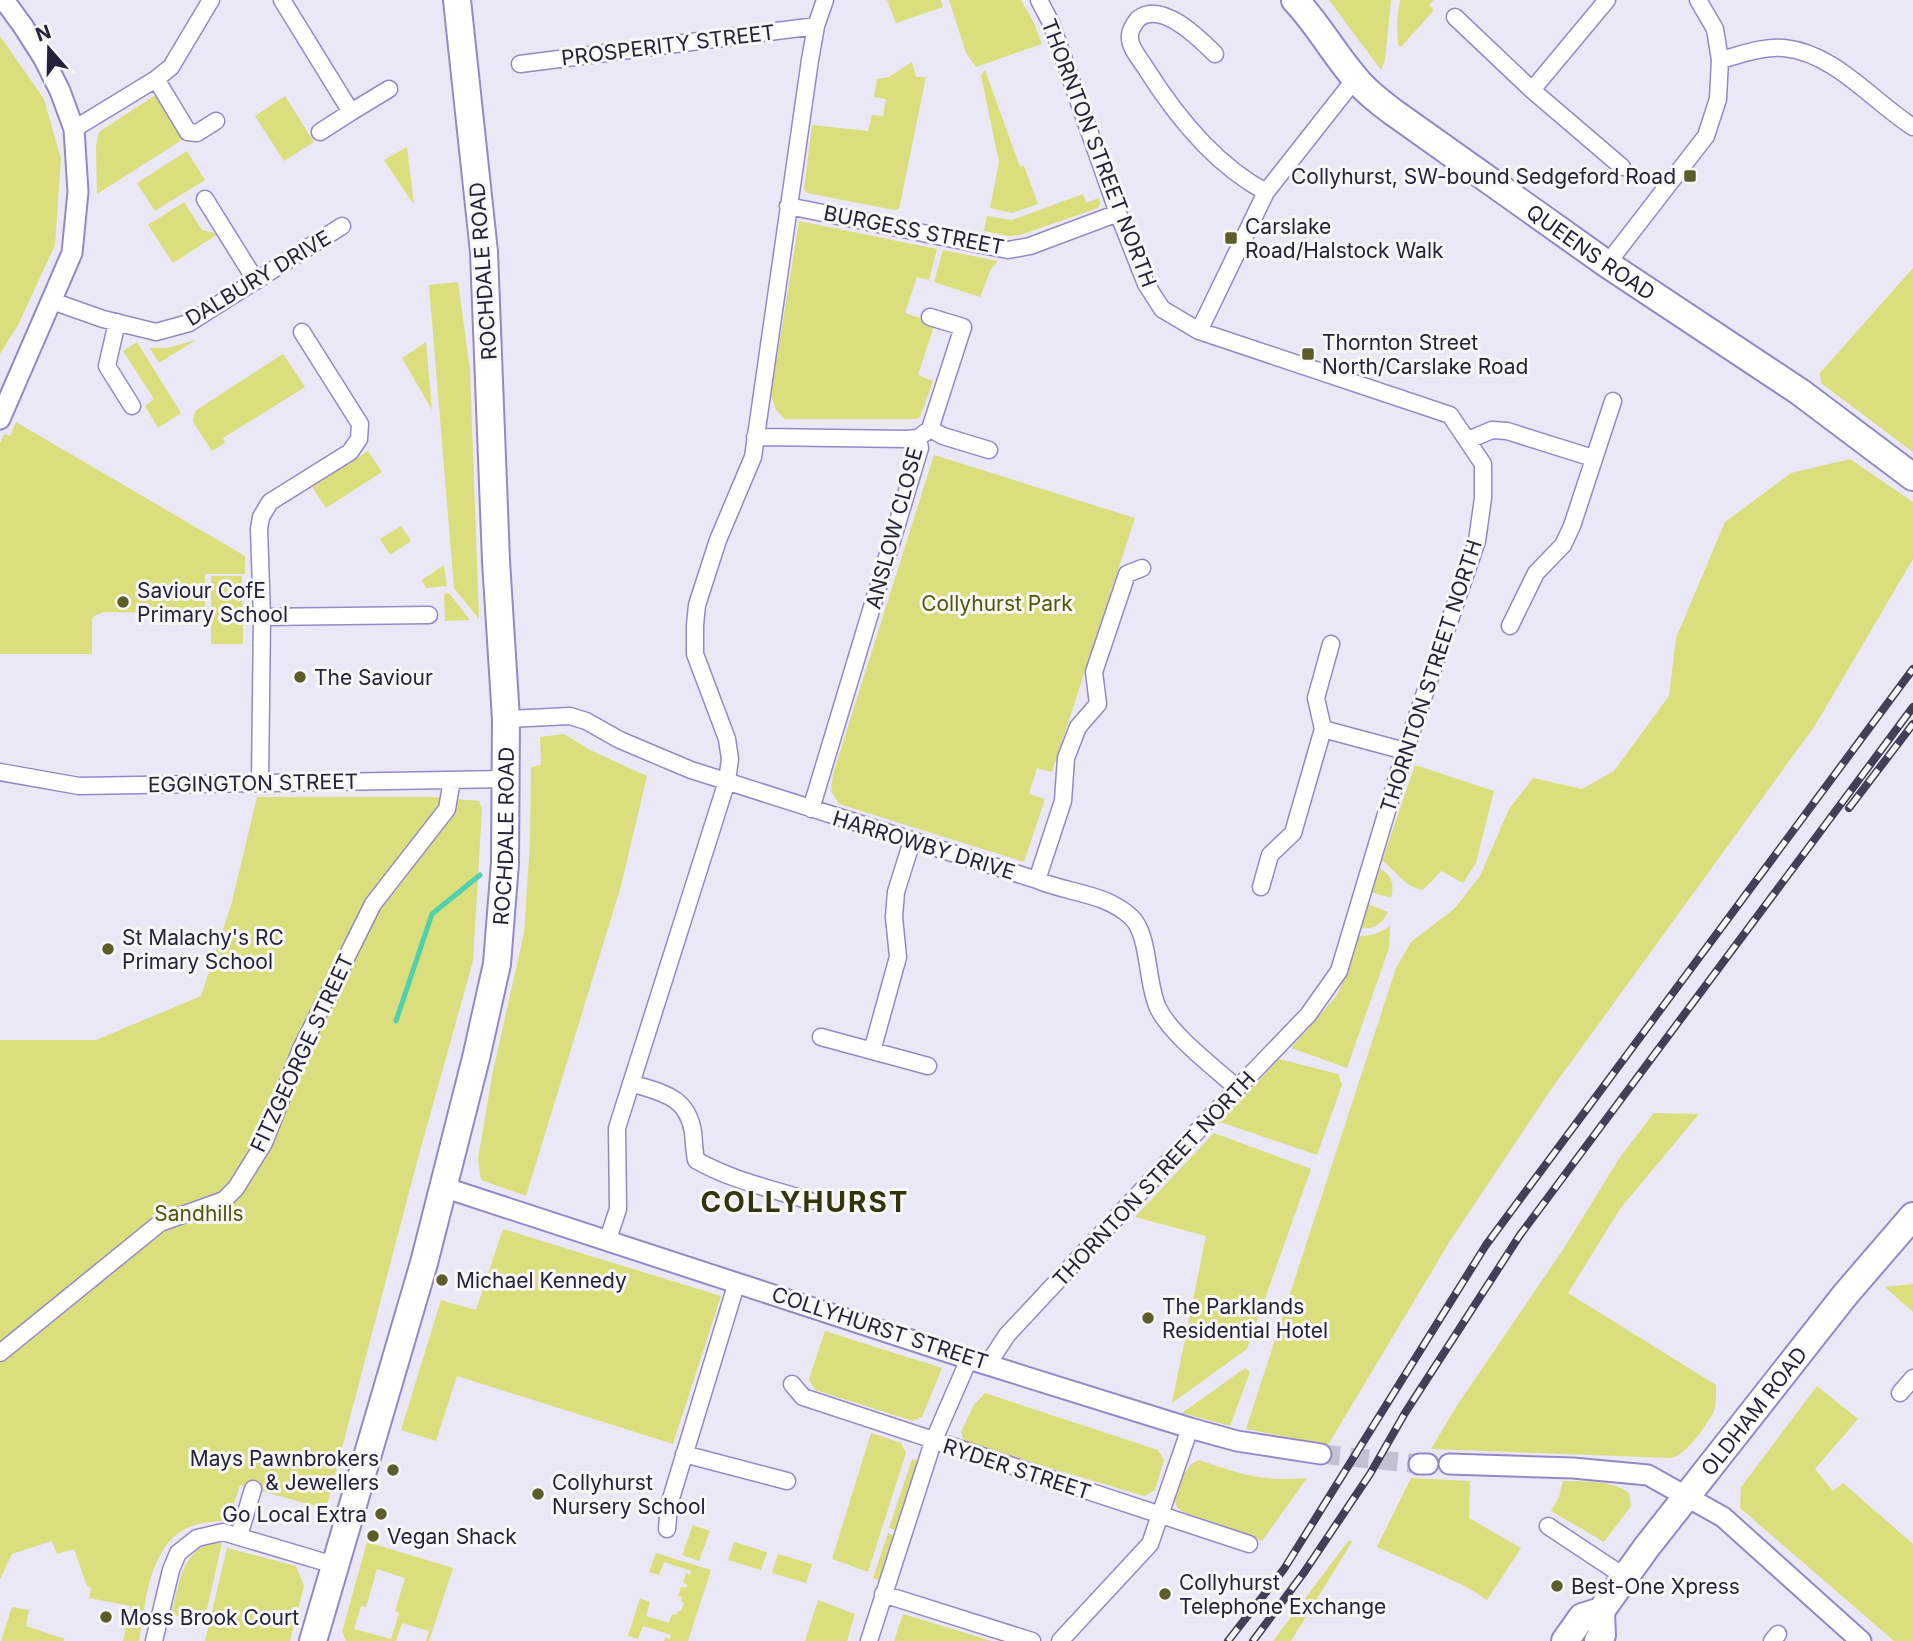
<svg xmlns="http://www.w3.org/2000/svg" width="1913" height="1641" font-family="Inter,sans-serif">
	<rect width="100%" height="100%" fill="#eae8f6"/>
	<path fill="#dade7c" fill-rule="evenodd" d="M887 0H941L943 7 896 23Z
		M949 0H1021L1033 21 1042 44 976 67 966 53Z
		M1329 0H1391L1385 60 1381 70Z
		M1400 0H1434L1429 5 1434 10 1401 47 1398 45 1397 21Z
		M0 36 44 99 61 159 55 245 18 325 0 354Z
		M912 62 916 77H926L899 209 894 210 807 193 804 189 812 125 868 131 872 115 883 116 886 99 874 97 877 79 889 77Z
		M985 70 1020 167 1024 166 1038 204 1012 213 990 208 999 162 981 75Z
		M157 94 185 138 97 194 96 146 99 132Z
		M285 96 314 142 284 161 255 116Z
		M407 147 414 205 384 160Z
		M187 151 205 180 155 211 137 183Z
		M1083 194 1086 203 1099 198 1100 204 1098 208 1020 235 1009 236 984 231 987 216 1012 220Z
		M184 202 202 230 218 234 173 263 148 225Z
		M799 221 937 249 929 280 917 277 905 313 935 323 918 375 933 381 920 417 915 419H785L776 410 771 395Z
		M943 250 998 261 991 269 980 297 934 282Z
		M1913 268V452L1821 383 1820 373Z
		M458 282 470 370 479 619 454 588 429 285Z
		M196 340 159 363 150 348H167Z
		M137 342 181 413 158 428 145 406 154 399 123 351Z
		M426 342 432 410 402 358Z
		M283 354 305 387 223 438 225 443 212 451 193 422 195 411Z
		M16 422 245 556V574H205V613L104 612 94 616 92 620V654H0V443L4 434 10 436Z
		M368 451 382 472 326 508 312 487Z
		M934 455 1135 518 1052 772 1037 768 1029 794 1045 799 1024 862 839 804 831 791 833 774Z
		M1850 459 1913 502V559L1816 724 1550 1091 1450 1241 1328 1445 1246 1429 1396 968 1411 942 1454 909 1480 876 1509 809 1533 778 1582 789 1614 771 1669 696 1676 638 1725 522 1791 473Z
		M401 526 411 541 390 555 380 539Z
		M444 565 447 586 426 588 422 580Z
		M211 576H242L243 644H211Z
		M449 593 470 620 445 621 444 594Z
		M564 734 592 751 647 776 621 886 526 1196 481 1180 478 1159 492 1076 524 933 530 842 531 767 541 765 540 737Z
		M1415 765 1494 791 1476 863 1463 883 1441 871 1423 890C1401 885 1400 873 1382 861Z
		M257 797H431L479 801 482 808 473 961 418 1158 326 1509 240 1485 229 1519C215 1523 201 1521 187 1528 148 1547 146 1604 139 1641H123L131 1606 89 1598 91 1588 87 1586 74 1549 57 1554 52 1541 12 1554 0 1579V1040H96L201 996 232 902Z
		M1380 869C1393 875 1394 886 1391 898L1371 892Z
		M1368 904 1388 912C1382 924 1373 930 1360 928Z
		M1390 926 1389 948 1347 1068 1291 1048 1338 994 1359 936C1371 936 1380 933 1390 926Z
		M1279 1059 1338 1074 1342 1085 1317 1155 1220 1122Z
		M1654 1113 1699 1114 1620 1209 1568 1293 1716 1385C1716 1393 1717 1405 1713 1413 1706 1426 1686 1455 1672 1458L1431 1449 1456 1407 1564 1248 1620 1157Z
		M1214 1133 1311 1169 1247 1349 1172 1403 1206 1236 1135 1217Z
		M503 1229 721 1296 673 1444 457 1376 436 1441 401 1430 441 1300 476 1310Z
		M1913 1284V1312L1885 1287Z
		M825 1331 942 1368 922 1417 913 1421 815 1390 809 1379Z
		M1245 1368 1250 1372 1230 1426 1182 1413Z
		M1817 1386 1858 1419 1815 1469 1833 1491 1843 1483 1913 1544V1641H1894L1740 1508 1741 1487Z
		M985 1393 1158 1450 1164 1460 1155 1490 1144 1496 965 1442 961 1432 974 1405Z
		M871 1433 901 1443 906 1453 868 1572 832 1559Z
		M912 1459 918 1461 895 1530 889 1528Z
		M1199 1460C1240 1474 1262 1482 1307 1478L1262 1541 1181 1511 1176 1506 1175 1501C1180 1487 1183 1465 1199 1460Z
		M1411 1478 1470 1481 1469 1518 1521 1548 1487 1600 1467 1587 1377 1547Z
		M1563 1481C1585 1482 1610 1479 1629 1493L1631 1506 1604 1542 1551 1511 1559 1497Z
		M693 1525 710 1531 699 1561 682 1555Z
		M888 1533 894 1535 879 1580 873 1578Z
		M1349 1540 1352 1542 1291 1641H1273Z
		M367 1542 453 1568 429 1641H426L429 1631 402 1623 396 1641H346L342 1632ZM377 1569 405 1578 395 1611 399 1613 391 1639 354 1629 361 1606 366 1607Z
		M734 1542 767 1552 761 1570 728 1560Z
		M210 1543H222L204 1622 174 1615 172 1612C179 1585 181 1554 210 1543Z
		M227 1548 296 1566 304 1586 290 1641H205Z
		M656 1553 711 1570 688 1641H664L665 1637 670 1639 671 1635 643 1626 638 1639 628 1636 640 1598 650 1602 646 1616 669 1623 672 1614 676 1615 678 1611H681L684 1603 681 1601 682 1597 678 1596 681 1587 686 1588 687 1584 683 1583 686 1573 690 1575 691 1571 664 1562 659 1575 649 1572Z
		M778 1554 812 1564 806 1583 772 1573Z
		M818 1600 855 1614 847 1641H805Z
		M12 1607 29 1610 26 1626 65 1639 63 1641H1Z
		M903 1614 992 1641H894Z"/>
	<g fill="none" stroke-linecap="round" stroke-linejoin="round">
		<path stroke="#4ed1ac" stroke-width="5" d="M396 1021 432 914 480 875"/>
		<path stroke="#c3c0d1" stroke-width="19" stroke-dasharray="19 10" stroke-linecap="butt" d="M1321 1454 1419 1464"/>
		<g stroke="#9389c8" stroke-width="19">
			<path id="minor" d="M282 0 351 112 389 89
				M1607 0 1532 90 1622 167
				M1455 17 1532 90
				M1215 54C1199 38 1161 0 1138 19 1134 24 1129 32 1130 38 1130 48 1140 59 1145 67 1175 115 1215 165 1266 192
				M1720 60C1740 55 1763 46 1784 48 1835 53 1872 101 1913 127
				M520 64 816 26
				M156 79 188 132 197 133 216 121
				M74 129 156 79 171 67 211 0
				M320 132 351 112
				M205 199 256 281
				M788 206 1008 250 1030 246 1118 213
				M1607 264 1706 136 1718 99 1720 60 1715 29 1698 0
				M52 301 103 319 156 332 189 323 342 226
				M117 322 107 366 132 406
				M1199 331 1266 192 1355 79
				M930 429 943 436 989 450
				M755 437 906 439 918 438 930 429 963 327 930 317
				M1468 440 1492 430 1507 431 1593 458
				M262 617 429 615
				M1510 626 1536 573 1563 545 1572 526 1613 401
				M1331 644 1316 698 1323 729 1405 751
				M506 719 570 716 586 721 620 740 691 770 1037 880 1063 801 1066 758 1078 727 1098 704 1094 672 1127 574 1142 568
				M0 772 79 786 506 779
				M260 783 262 617 259 529 261 517 270 502 350 452 359 439 360 424 302 332
				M811 809 920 448 918 438
				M1037 880C1067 893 1106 893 1131 917 1150 934 1146 983 1158 1008 1171 1035 1215 1068 1237 1088
				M1261 887 1270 855 1293 833 1323 729
				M821 1037 928 1066
				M872 1051 898 957 894 917 896 892 912 841
				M631 1083C661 1093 687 1095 693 1132 694 1141 694 1150 696 1160 730 1180 773 1189 810 1201
				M608 1239 618 1209 617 1128 727 781 730 759 727 739 695 654V625L697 605 718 540 753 457 810 60 816 26 825 0
				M0 1353 160 1223 224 1200 236 1188 264 1143 301 1049 373 904 447 809 452 780
				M988 1364 1007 1335 1231 1095 1308 1015 1339 971 1405 751 1477 541 1483 498V464L1450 415 1199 331 1162 309 1146 284 1118 213 1051 23 1039 0
				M792 1384 803 1397 1249 1544
				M1900 1393 1913 1378
				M684 1454 787 1481
				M1548 1526 1625 1577
				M667 1529 669 1505 737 1282
				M239 1536 253 1489
				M883 1594 1032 1641
				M154 1641 171 1570 178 1553 197 1538 223 1532 334 1565
				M869 1641 933 1442 969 1359
				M1060 1641 1150 1544 1190 1428
				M1772 1641 1778 1634"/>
		</g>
		<g stroke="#9389c8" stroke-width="23">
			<path id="tertiary" d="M0 419 72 253 78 192 74 129 60 91 44 59 23 26
				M443 1187 969 1359 1190 1428 1237 1441 1321 1454
				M1419 1464H1428
				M1449 1464 1573 1468 1648 1475 1723 1517 1861 1641"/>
		</g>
		<g stroke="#9389c8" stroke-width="30">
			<g id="trunk">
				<path id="s1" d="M1295 0C1318 24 1334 54 1356 79 1366 92 1380 102 1393 112L1607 264 1800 392 1913 477"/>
				<path id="s2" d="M313 1641 424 1263 476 1058 497 964 505 863 506 719 496 561 484 252 457 0"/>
				<path id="s3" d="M1565 1641 1582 1617 1601 1611 1646 1548 1845 1295 1913 1216"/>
				<path d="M1598 1641 1602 1635 1601 1611"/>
			</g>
		</g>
		<use href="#minor" stroke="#fff" stroke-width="16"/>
		<use href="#tertiary" stroke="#fff" stroke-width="19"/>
		<use href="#trunk" stroke="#fff" stroke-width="26"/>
		<path stroke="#433f56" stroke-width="2" d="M0 11 14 0"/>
		<g stroke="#433f56" stroke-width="8">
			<path id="rail" d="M1849 808 1913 724
				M1228 1641 1284 1569 1486 1245 1913 669
				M1253 1641 1305 1571 1370 1474 1405 1413 1520 1235 1913 707"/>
		</g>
		<use href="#rail" stroke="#f7f7f7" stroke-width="5" stroke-dasharray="16" stroke-linecap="butt"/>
		<g stroke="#9389c8" stroke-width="23" stroke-linecap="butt">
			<path id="tertiary-bridge" d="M4 0 23 26"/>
		</g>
		<use href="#tertiary-bridge" stroke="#fff" stroke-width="19"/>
	</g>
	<g fill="#5b5d2a" stroke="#f7f7f7" stroke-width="2.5">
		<rect x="1683" y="169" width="14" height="14" rx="3.5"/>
		<rect x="1224" y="231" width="14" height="14" rx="3.5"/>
		<rect x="1301" y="347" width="14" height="14" rx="3.5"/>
		<circle cx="123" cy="602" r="7"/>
		<circle cx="300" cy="677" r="7"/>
		<circle cx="108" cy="949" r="7"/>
		<circle cx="442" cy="1280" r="7"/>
		<circle cx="1148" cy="1318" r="7"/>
		<circle cx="393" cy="1470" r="7"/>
		<circle cx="538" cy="1494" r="7"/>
		<circle cx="381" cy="1514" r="7"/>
		<circle cx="373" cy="1536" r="7"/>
		<circle cx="1557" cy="1586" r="7"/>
		<circle cx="1165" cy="1594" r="7"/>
		<circle cx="106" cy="1617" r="7"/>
	</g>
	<g text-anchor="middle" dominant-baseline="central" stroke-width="6" stroke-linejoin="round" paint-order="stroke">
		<g font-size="21" fill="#26223b" stroke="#f7f7f7">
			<text transform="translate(668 45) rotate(-7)">PROSPERITY STREET</text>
			<text transform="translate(1099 153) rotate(69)">THORNTON STREET NORTH</text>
			<text transform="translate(914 230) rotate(11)">BURGESS STREET</text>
			<text stroke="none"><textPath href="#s1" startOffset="392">QUEENS ROAD</textPath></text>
			<text transform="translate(483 271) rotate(-94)">ROCHDALE ROAD</text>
			<text transform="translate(258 278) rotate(-31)">DALBURY DRIVE</text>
			<text transform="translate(894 528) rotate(-75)">ANSLOW CLOSE</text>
			<text transform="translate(1431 676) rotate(-72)">THORNTON STREET NORTH</text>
			<text transform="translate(253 783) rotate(-1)">EGGINGTON STREET</text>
			<text stroke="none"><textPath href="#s2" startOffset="830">ROCHDALE ROAD</textPath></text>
			<text transform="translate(924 845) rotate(17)">HARROWBY DRIVE</text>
			<text transform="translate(302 1053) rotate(-65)">FITZGEORGE STREET</text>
			<text transform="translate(1154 1179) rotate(-47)">THORNTON STREET NORTH</text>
			<text transform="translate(880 1328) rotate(18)">COLLYHURST STREET</text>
			<text stroke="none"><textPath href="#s3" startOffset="301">OLDHAM ROAD</textPath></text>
			<text transform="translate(1017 1469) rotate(18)">RYDER STREET</text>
		</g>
		<g font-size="21" fill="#26223b" stroke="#f7f7f7" text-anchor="start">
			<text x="1676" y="176" text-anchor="end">Collyhurst, SW-bound Sedgeford Road</text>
			<text x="1245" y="226">Carslake<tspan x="1245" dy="24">Road/Halstock Walk</tspan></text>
			<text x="1322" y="342">Thornton Street<tspan x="1322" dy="24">North/Carslake Road</tspan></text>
			<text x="137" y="590">Saviour CofE<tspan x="137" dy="24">Primary School</tspan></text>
			<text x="314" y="677">The Saviour</text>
			<text x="122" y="937">St Malachy's RC<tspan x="122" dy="24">Primary School</tspan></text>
			<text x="456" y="1280">Michael Kennedy</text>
			<text x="1162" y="1306">The Parklands<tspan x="1162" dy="24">Residential Hotel</tspan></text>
			<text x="379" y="1458" text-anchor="end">Mays Pawnbrokers<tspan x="379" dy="24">&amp; Jewellers</tspan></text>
			<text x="552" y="1482">Collyhurst<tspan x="552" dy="24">Nursery School</tspan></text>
			<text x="367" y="1514" text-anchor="end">Go Local Extra</text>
			<text x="387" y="1536">Vegan Shack</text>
			<text x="1179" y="1582">Collyhurst<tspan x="1179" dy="24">Telephone Exchange</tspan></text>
			<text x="1571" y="1586">Best-One Xpress</text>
			<text x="120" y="1617">Moss Brook Court</text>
		</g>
		<g font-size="21" fill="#555604" stroke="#f7f7f7">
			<text x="997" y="603">Collyhurst Park</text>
			<text x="199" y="1213">Sandhills</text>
		</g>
		<g font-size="28" font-weight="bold" letter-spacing="2" fill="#33340a" stroke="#f7f7f7">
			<text x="805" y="1202">COLLYHURST</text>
		</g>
	</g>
	<g transform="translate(49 49) rotate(340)" stroke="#f7f7f7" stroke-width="5" paint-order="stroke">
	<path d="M0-5L12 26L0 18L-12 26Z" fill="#26223b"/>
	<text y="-10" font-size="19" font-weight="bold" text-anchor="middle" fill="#26223b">N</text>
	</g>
</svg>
